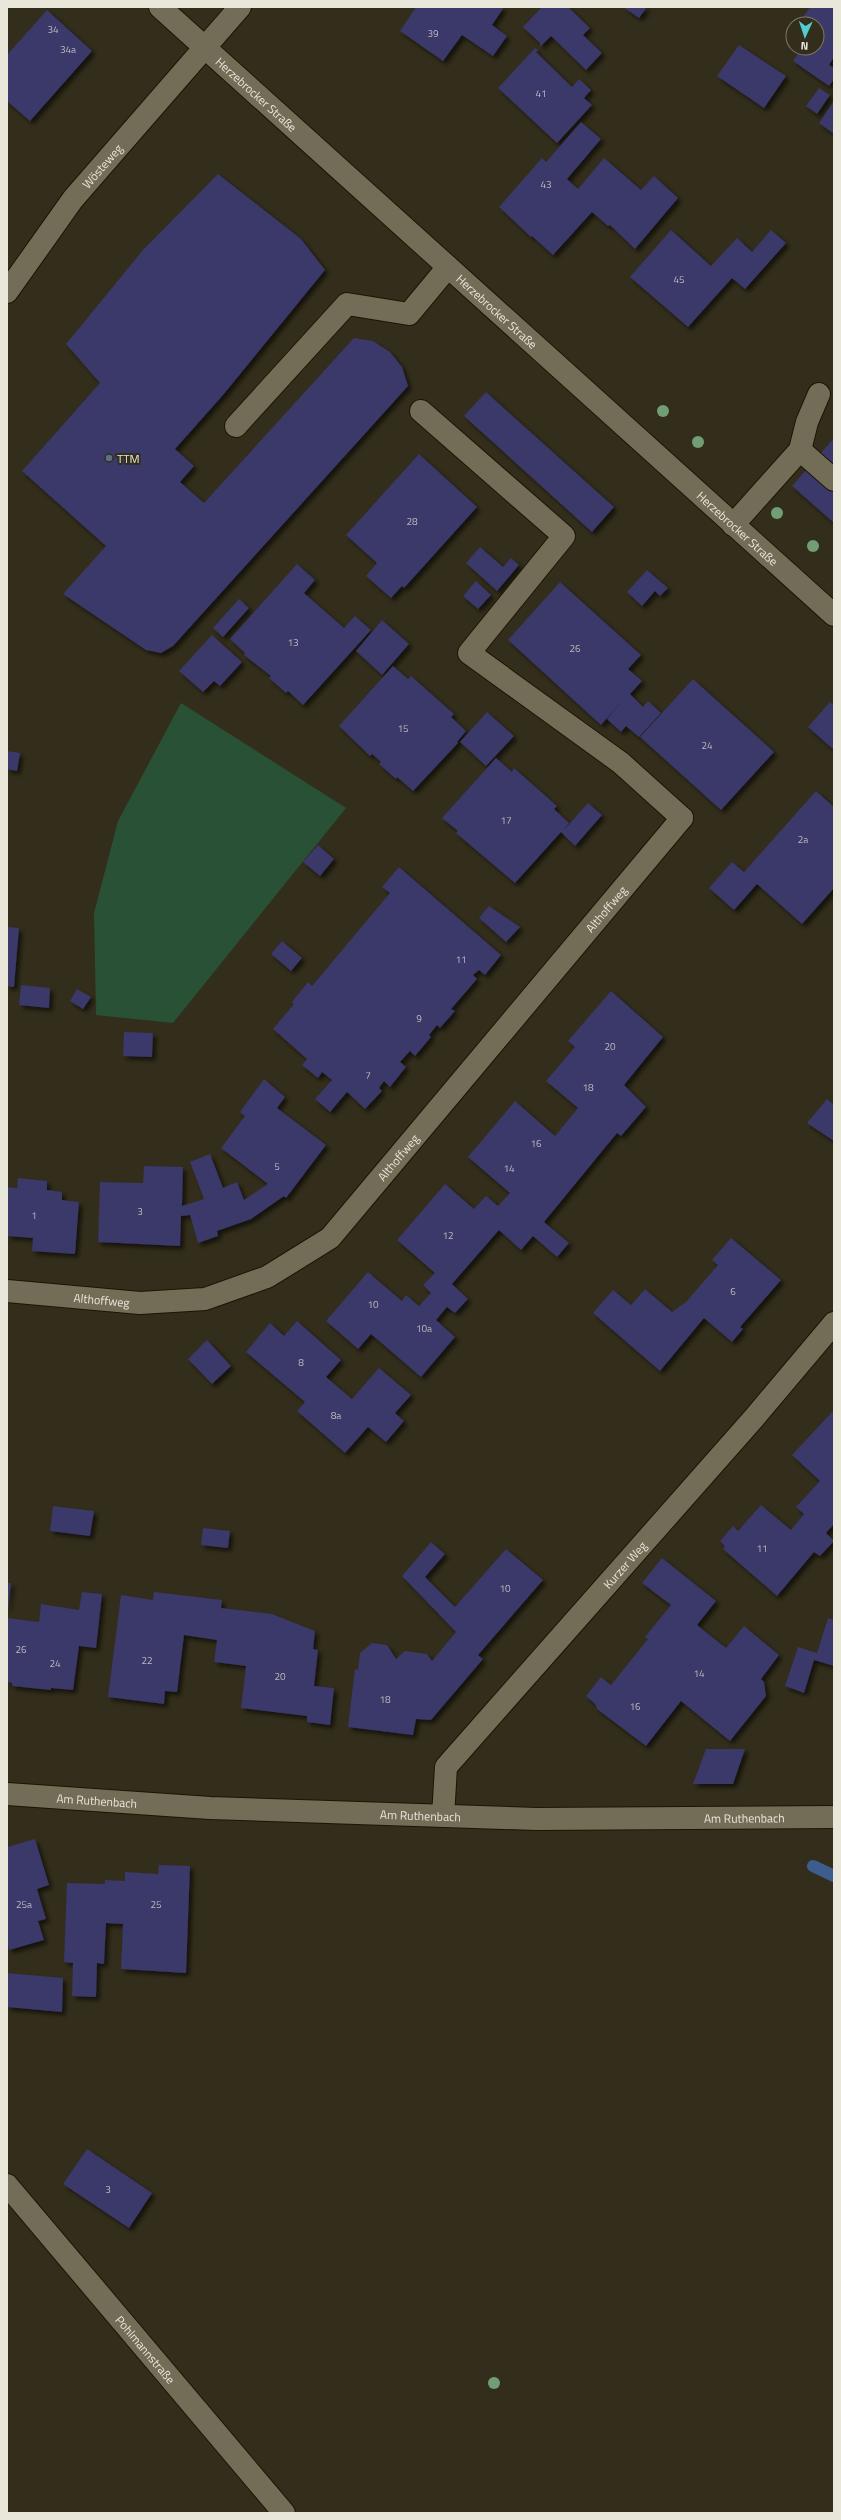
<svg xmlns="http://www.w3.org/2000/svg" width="841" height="2520" font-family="'Titillium Web',sans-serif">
	<defs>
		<filter id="shadow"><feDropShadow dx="3.5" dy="3.5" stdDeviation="2" flood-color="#0009"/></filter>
	</defs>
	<rect width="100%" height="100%" fill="#332e1b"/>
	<path fill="#285136" d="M181 703 346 808 173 1023 96 1015 94 913 118 821Z"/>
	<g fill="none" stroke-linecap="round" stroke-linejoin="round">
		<path stroke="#3d5d8e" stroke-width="12" d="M813 1866 834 1876"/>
	</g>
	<path fill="#3a376b" filter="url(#shadow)" d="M416 7H504L492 25 507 36 493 56 462 35 443 61 400 31Z
		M542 7H568L590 28 583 35 602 53 586 70 551 36 540 47V43L523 27Z
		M623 7H647L639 18Z
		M810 7H834V57L829 65 834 68V79L829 86 793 61 802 48H817V24H798Z
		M47 10 92 51 30 121 7 101V55Z
		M739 45 786 76 764 108 717 76Z
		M535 48 538 50 536 52 572 87 579 79 591 90 584 98 592 105 557 143 498 88Z
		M819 88 830 95 817 114 806 106Z
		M834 101V134L819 123Z
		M581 122 601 139 567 179 578 189 604 158 641 190 654 176 678 198 635 249 610 225 608 226 592 212 553 255 532 236 531 237 499 207 542 158 546 162Z
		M218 174 301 239 325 270 223 395 175 449 194 466 180 482 204 503 354 338 373 341 390 352 402 367 408 386 173 646 161 653 146 650 63 594 106 546 22 471 100 383 66 344 143 250Z
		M671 230 711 266 737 238 752 252 771 230 786 243 745 289 732 278 688 327 630 277Z
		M486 392 614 507 592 532 464 416Z
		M834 438V523L792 486Z
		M419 454 477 507 404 588 402 586 391 598 366 576 377 563 346 535Z
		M480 547 503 567 511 558 519 565 497 591 466 563Z
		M297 564 315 580 304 593 344 628 355 616 371 630 303 705 288 691 286 693 269 678 271 676 244 655 245 653 230 639Z
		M647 570 668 588 660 596 655 591 642 606 627 592Z
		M476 581 491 595 478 609 463 596Z
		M560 582 641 655 628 669 642 681 630 694 643 707 648 701 661 713 639 737 626 726 621 732 607 719 623 700 601 725 508 640Z
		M239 599 249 608 223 637 213 628Z
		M382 620 409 644 382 675 356 651Z
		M212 635 242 662 220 686 214 681 203 692 179 671Z
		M393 666 408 679 411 676 454 714 451 717 466 731 457 742 458 743 413 791 397 777 396 779 379 764 381 762 372 754 370 756 339 726Z
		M693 679 774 752 721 810 640 737Z
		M830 702 834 706V750L808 727Z
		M487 712 514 736 486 766 460 742Z
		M7 751 20 753 17 771 7 769Z
		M496 758 512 772 514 768 557 806 554 809 569 823 563 831 588 803 602 815 575 846 561 832 515 883 456 833 458 831 442 818Z
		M816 791 834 807V888L802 924 757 884 734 910 709 888 732 862 744 872Z
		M318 845 334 859 320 876 303 862Z
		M399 867 501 955 485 975 479 970 473 975 477 979 451 1009 455 1011 440 1028 437 1025 429 1035 431 1037 415 1056 410 1051 400 1062 406 1067 390 1087 384 1081 379 1088 382 1091 365 1109 347 1092 330 1112 315 1099 332 1080 322 1072 318 1078 302 1065 307 1059 273 1029 294 1004 292 1002 308 982 312 986 390 893 382 887Z
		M489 906 520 927 506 942 479 918Z
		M7 927 19 928 14 987 7 986Z
		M282 941 302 958 291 971 271 954Z
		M21 985 50 988 49 1008 19 1005Z
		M77 989 91 997 83 1009 70 1001Z
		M611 991 663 1037 624 1085 646 1107 621 1136 617 1133 544 1222 569 1243 557 1257 533 1236 521 1250 499 1230 452 1284 468 1299 455 1313 447 1307 436 1320 455 1337 421 1377 371 1334 358 1349 326 1321 368 1272 402 1301 406 1295 419 1306 431 1293 423 1285 435 1273 397 1240 445 1184 474 1209 486 1196 498 1206 510 1193 468 1157 515 1101 555 1136 578 1108 546 1081 575 1047 568 1041Z
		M124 1032 153 1033 152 1057 123 1056Z
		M264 1079 285 1097 277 1108 326 1145 286 1198 284 1196 251 1219 217 1231 218 1236 198 1243 190 1215 181 1216 180 1246 98 1242 100 1182 143 1183 144 1166 183 1167 182 1206 204 1199 190 1162 210 1154 223 1188 237 1182 244 1200 268 1184 221 1148 245 1116 240 1112Z
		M827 1099 834 1105V1141L807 1123Z
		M18 1178 47 1181V1190L62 1192V1200L79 1202 75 1254 32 1251 33 1238 7 1236V1187L17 1188Z
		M731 1238 781 1280 740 1327 743 1329 732 1342 704 1318 660 1371 593 1313 613 1290 631 1305 645 1289 672 1312 686 1302 718 1265 712 1260Z
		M297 1321 341 1360 326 1377 352 1399 379 1368 411 1395 395 1413 404 1421 386 1442 368 1427 345 1453 297 1411 305 1402 246 1352 270 1323 284 1336Z
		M207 1340 231 1366 212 1384 188 1359Z
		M834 1410V1524L826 1533 834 1541 820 1556 814 1552 777 1596 723 1549 725 1546 720 1541 733 1526 738 1531 761 1505 791 1530 804 1514 796 1507 820 1481 792 1455Z
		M53 1506 94 1511 90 1536 50 1531Z
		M203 1528 230 1531 228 1548 201 1545Z
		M431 1542 445 1554 425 1577 455 1607 506 1549 543 1580 478 1655 483 1659 431 1720 416 1719 413 1735 348 1727 355 1669 358 1670 360 1653 372 1643 387 1645 396 1659 405 1651 427 1654 432 1661 456 1632 402 1576Z
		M662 1558 716 1601 697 1625 726 1648 744 1626 779 1655 761 1679 764 1682 766 1696 730 1741 681 1701 646 1746 597 1709 595 1704 586 1696 601 1677 611 1685 648 1639 645 1637 671 1605 642 1583Z
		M7 1583H11L8 1609H7Z
		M82 1592 102 1594 96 1648 79 1646 73 1690 51 1688V1690L12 1686V1683L7 1682V1618L39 1622 41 1604 79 1610Z
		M154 1592 222 1600 221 1608 272 1614 315 1631 313 1649 318 1650 314 1686 334 1688 330 1725 307 1722V1716L241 1708 246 1666 214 1662 217 1640 184 1635 177 1692 165 1691 164 1704 108 1697 121 1595 153 1600Z
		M828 1618 834 1620V1666L814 1660 804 1693 785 1686 798 1647 817 1653Z
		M706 1749H745L733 1784H693Z
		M35 1839 49 1885 37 1889 46 1919 38 1921 44 1940 9 1950 7 1941V1847Z
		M159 1865 190 1866 186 1973 121 1969 123 1924 106 1923 104 1964 97 1963 96 1997 72 1996 73 1963 64 1962 67 1883 105 1884V1880L125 1881V1872L158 1874Z
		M7 1973 63 1978 62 2012 7 2007Z
		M87 2149 152 2193 129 2228 63 2184Z"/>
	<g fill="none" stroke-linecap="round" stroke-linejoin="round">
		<g stroke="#1b1604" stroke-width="24">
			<path id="service" d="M421 411 564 536 469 653 621 763 682 818
				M236 426 347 304 409 314 448 267
				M800 450 807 422 819 394
				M733 525 800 450 834 480"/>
		</g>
		<g stroke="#1b1604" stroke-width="24">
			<g id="minor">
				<path id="s1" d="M7 292 73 199 240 7"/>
				<path id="s2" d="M7 1291 140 1303 205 1299 267 1277 330 1238 682 818"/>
				<path id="s3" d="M7 1794 210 1808 536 1819 834 1817"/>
				<path id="s4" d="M443 1816 446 1767 754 1418 834 1323"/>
				<path id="s5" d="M7 2185 284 2513"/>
			</g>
		</g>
		<g stroke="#1b1604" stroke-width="24">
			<g id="secondary">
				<path id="s6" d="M160 7 834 615"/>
			</g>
		</g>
		<use href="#service" stroke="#736d58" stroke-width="22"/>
		<use href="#minor" stroke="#736d58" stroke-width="22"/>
		<use href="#secondary" stroke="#736d58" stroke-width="22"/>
	</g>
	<g fill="#719e74">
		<circle cx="663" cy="411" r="6"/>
		<circle cx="698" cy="442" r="6"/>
		<circle cx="777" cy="513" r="6"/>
		<circle cx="813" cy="546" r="6"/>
		<circle cx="494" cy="2383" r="6"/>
	</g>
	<circle fill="#5c6f8a" stroke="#332e1b" stroke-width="1.5" cx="109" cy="458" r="4"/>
	<g text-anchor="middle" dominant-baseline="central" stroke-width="4" stroke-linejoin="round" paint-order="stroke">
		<g font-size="10" fill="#bdbabe">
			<text x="53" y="29">34</text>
			<text x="433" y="33">39</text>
			<text x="68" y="49">34a</text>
			<text x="541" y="93">41</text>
			<text x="546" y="184">43</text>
			<text x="679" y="279">45</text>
			<text x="412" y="521">28</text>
			<text x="293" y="642">13</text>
			<text x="575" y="648">26</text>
			<text x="403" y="728">15</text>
			<text x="707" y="745">24</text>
			<text x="506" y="820">17</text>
			<text x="803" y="839">2a</text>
			<text x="461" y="959">11</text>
			<text x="419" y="1018">9</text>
			<text x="610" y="1046">20</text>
			<text x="368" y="1075">7</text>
			<text x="588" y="1087">18</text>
			<text x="536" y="1143">16</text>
			<text x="277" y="1166">5</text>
			<text x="509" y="1168">14</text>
			<text x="140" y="1211">3</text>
			<text x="34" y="1215">1</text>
			<text x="448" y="1235">12</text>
			<text x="733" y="1291">6</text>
			<text x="373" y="1304">10</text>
			<text x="424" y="1328">10a</text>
			<text x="301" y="1362">8</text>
			<text x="336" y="1415">8a</text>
			<text x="762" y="1548">11</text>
			<text x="505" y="1588">10</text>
			<text x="21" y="1649">26</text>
			<text x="147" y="1660">22</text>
			<text x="55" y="1663">24</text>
			<text x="699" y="1673">14</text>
			<text x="280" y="1676">20</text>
			<text x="385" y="1699">18</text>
			<text x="635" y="1706">16</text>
			<text x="24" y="1904">25a</text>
			<text x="156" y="1904">25</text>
			<text x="108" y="2189">3</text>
		</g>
		<g font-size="12" fill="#e9e6da" stroke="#332e1b">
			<text stroke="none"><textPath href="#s6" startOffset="130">Herzebrocker Straße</textPath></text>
			<text stroke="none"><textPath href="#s1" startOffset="158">Wösteweg</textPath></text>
			<text stroke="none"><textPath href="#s6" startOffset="454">Herzebrocker Straße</textPath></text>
			<text stroke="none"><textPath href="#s6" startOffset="778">Herzebrocker Straße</textPath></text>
			<text stroke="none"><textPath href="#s2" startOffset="768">Althoffweg</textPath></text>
			<text stroke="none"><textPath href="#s2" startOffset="444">Althoffweg</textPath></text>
			<text stroke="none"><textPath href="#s2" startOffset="95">Althoffweg</textPath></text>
			<text stroke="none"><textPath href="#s4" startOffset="319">Kurzer Weg</textPath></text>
			<text stroke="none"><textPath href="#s3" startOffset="90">Am Ruthenbach</textPath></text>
			<text stroke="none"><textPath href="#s3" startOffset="414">Am Ruthenbach</textPath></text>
			<text stroke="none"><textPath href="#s3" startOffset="738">Am Ruthenbach</textPath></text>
			<text stroke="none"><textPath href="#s5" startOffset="215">Pohlmannstraße</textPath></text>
		</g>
		<g font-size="12" fill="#e9e6da" stroke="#332e1b" text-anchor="start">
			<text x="117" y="458">TTM</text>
		</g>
	</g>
	<rect width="841" height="2520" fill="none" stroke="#e9e6da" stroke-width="16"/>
	<g transform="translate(805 36) rotate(183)"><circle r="19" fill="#332e1b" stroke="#7c7867"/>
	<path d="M0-3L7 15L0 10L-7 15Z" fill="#51ccd1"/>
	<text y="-6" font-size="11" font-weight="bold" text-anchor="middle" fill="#e9e6da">N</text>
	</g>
</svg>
